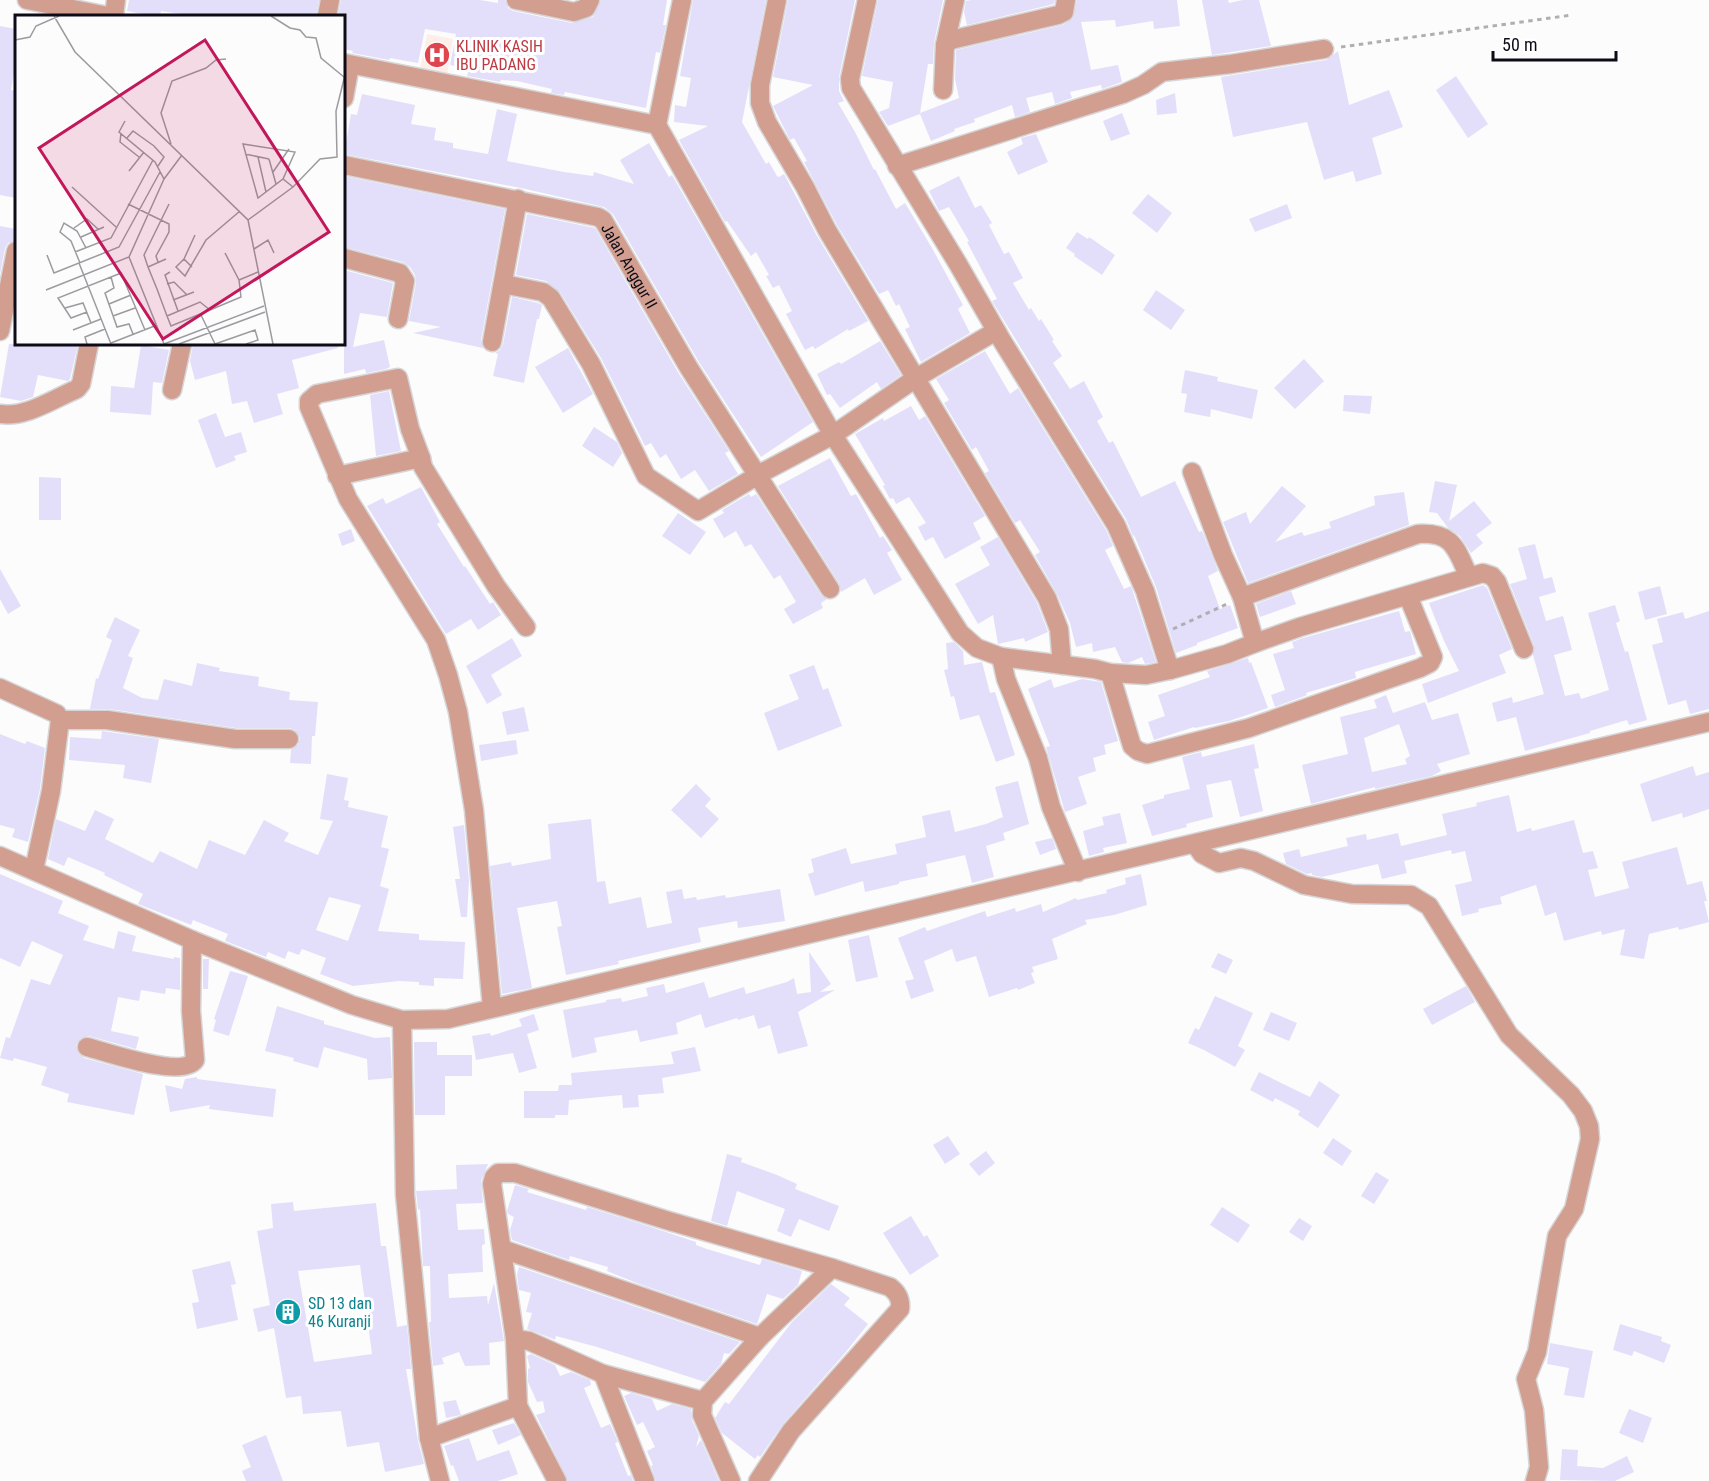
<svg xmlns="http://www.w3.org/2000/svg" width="1709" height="1481" font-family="'Roboto Condensed',sans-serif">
	<rect width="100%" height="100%" fill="#fcfcfc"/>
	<path fill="#fdeee8" d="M427 34 453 39 447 75 420 70Z"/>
	<path fill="#e3dffb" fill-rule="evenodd" d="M129 0H319L316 16H193L161 11 160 16H153L127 11Z
		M341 0H480L498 3V0H505L508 8 513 11 572 23 593 17 601 0H667L663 25H666L660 53 656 52 646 108 565 92 564 95 551 93 552 89 517 81 501 80 500 82 467 76 469 69 450 65 456 34 425 29 418 63 390 58 389 60 352 53 353 51 344 49V16H338Z
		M693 0H766L742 122 766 164 769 162 777 176 779 177 784 174 817 236 868 321 849 331 848 329 815 349 813 346 805 350 786 314 792 311 779 285 773 288 766 276 769 275 756 252 751 256 727 221 725 222 679 140 708 126 674 122 675 105 686 107 691 78 680 76Z
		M788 0H855L839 77V91L844 101 838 103 855 132 874 170 875 169 896 209 905 203 932 248 963 305 958 309 970 333 921 362 905 329 910 327 899 304 896 306 888 290 879 294 837 225 804 162 807 161 794 138 790 140 773 106 813 85 773 77Z
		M878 0H943L934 43 933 64H928L920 113 959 98 955 79 956 50 1063 25 1073 18 1077 0H1177L1180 26 1154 29 1153 21 1116 27 1115 20 1081 22 1091 70 1118 65 1122 82 1102 89 1101 85 1070 92 1072 98 1055 104 1052 92 1026 98 1030 112 1015 117 1012 105 974 119 975 122 954 129 955 131 931 141 920 114 888 126 879 112 889 108 893 82 862 76Z
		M971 0H1055L1054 4 967 25 964 12 966 1Z
		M1202 0H1228L1229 3 1243 0H1259L1271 46 1212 55Z
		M0 26 16 29V62L11 90 16 91V198L0 195Z
		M1338 51 1349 105 1389 90 1403 127 1372 138 1382 174 1356 182 1353 171 1324 180 1307 122 1233 137 1221 77 1326 60Z
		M1456 76 1488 124 1468 138 1436 90Z
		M1175 93 1177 113 1157 115 1156 100Z
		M362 94 415 105 411 124 436 128 434 140 453 143V148L488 154 497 109 517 114 507 161 564 172 593 176 594 172 634 184 620 160 649 143 669 177 672 175 813 422 761 457 699 362 613 214 604 207 521 188 344 154 351 114 357 115Z
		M1122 113 1130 134 1111 141 1103 121Z
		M1036 134 1048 162 1018 175 1007 152 1023 144 1021 138Z
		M344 176 505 209 481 340 483 348 413 333 441 327 409 321 416 283 415 275 410 267 403 262 344 247Z
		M959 176 975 208 981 205 992 223 989 225 1004 254 1009 252 1023 278 1013 283 1029 310 1031 308 1039 321 1041 319 1054 340 1052 341 1062 356 1053 363 1070 389 1084 381 1103 417 1097 421 1109 443 1113 441 1141 497 1175 481 1199 532 1202 531 1218 571 1208 576 1220 609 1230 605 1238 628 1197 643V645L1176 653 1156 587 1134 535 1133 536 1126 519 992 301 997 299 967 242 969 241 949 207 939 211 929 191Z
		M1148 194 1172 213 1157 233 1132 213Z
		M1287 204 1292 218 1255 232 1249 219Z
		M527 214 595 228 679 374 729 451 725 453 738 474 709 491 695 470 681 479 666 454 660 458 651 443 645 446 601 358 560 292 546 281 516 275Z
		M0 226 16 229V240L8 243 5 248 0 274Z
		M1077 232 1088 239 1089 237 1115 255 1102 275 1074 256 1075 254 1066 248Z
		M344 270 393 283 387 317 360 313 353 347 384 340 390 367 386 369 367 373H366L365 369 344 374Z
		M1156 290 1185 310 1171 330 1143 310Z
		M512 297 538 303 542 305 539 319H537L524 383 493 376 498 354 495 353 500 350 503 344Z
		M880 341 901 375 881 389 877 382 840 408 830 394 827 395 817 374 839 362 841 364Z
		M9 344H78L70 379 68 381 38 375 33 397 21 401 0 397Z
		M193 344H337L338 348 292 360 299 388 277 394 283 414 254 423 247 401 232 404 226 371 195 380 190 361Z
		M141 345 169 350 162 383 153 382 151 415 110 412 111 386 134 388Z
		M568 348 593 394 563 413 535 367Z
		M985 351 1010 394 1018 388 1106 530 1113 546 1105 550 1124 589 1131 586 1156 662 1145 664 1142 657 1128 663 1122 662 1115 647 1093 652 1092 643 1076 647 1070 623 1057 594 1035 555 1040 552 1020 520 1015 523 985 473 989 471 976 447 972 450 944 403 949 400 936 379Z
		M1304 359 1324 381 1295 409 1274 388Z
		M1185 370 1218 377 1217 381 1258 390 1252 419 1211 409 1210 417 1184 412 1187 394 1181 393Z
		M389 391 401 451 376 456 370 395Z
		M1344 395 1372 396 1370 414 1343 411Z
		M911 406 919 420 925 416 985 516 973 523 981 539 945 559 933 537 925 541 918 527 926 523 909 497 896 504 893 498 890 499 883 486 885 485 855 434 883 418 884 421Z
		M216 413 225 437 241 432 247 452 234 456 236 460 216 468 198 420Z
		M594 427 617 442 622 453 613 467 582 446Z
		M830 458 851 496 856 494 880 538 883 536 892 550 887 553 902 580 874 595 865 578 841 592 839 583 778 486Z
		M39 477 61 478V520H39Z
		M1435 481 1457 485 1449 521 1474 501 1492 523 1476 535 1483 543 1471 553 1460 536 1448 528 1437 513 1429 512Z
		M1282 486 1306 506 1275 542 1302 532 1304 536 1331 528 1329 522 1375 505 1374 496 1404 492 1409 525 1248 583 1223 522 1246 512 1250 524Z
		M421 487 440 522 437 524 464 567 465 566 490 604 493 602 501 615 478 630 471 619 446 634 367 506 383 498 386 504Z
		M749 494 751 497 756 494 758 497 821 595 827 599 821 603 823 608 793 624 784 609 796 602 780 575 774 579 751 544 745 547 736 531 724 538 713 519 724 513 722 510Z
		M678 513 706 532 690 555 662 536Z
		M351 529 355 541 342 546 338 534Z
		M998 537 1037 603 1048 632 1025 642 1024 638 998 644 993 615 978 624 955 584 990 565 980 547Z
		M1535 544 1544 579 1552 577 1556 592 1539 597 1546 621 1563 616 1572 650 1554 655 1565 696 1579 693 1581 699 1609 690 1588 613 1615 605 1620 621 1616 623 1625 652 1628 651 1647 720 1629 725 1627 720 1590 731V733L1525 751 1516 717 1497 722 1492 703 1512 697 1513 703 1544 694 1533 655 1534 645 1510 584 1527 579 1518 548Z
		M0 569 21 606 8 614 0 599Z
		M1483 585 1487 588 1512 649 1499 655 1506 673 1428 703 1422 684 1459 671 1444 641 1429 603Z
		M1660 586 1667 614 1645 620 1638 592Z
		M1291 591 1296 604 1260 617 1256 604Z
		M1399 611 1405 632 1410 631 1416 654 1355 672 1356 678 1306 693 1307 695 1302 697 1275 707 1271 695 1285 690 1273 654 1294 648 1292 642 1303 638Z
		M1709 611V709L1690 714 1686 700 1668 705 1652 645 1663 642 1657 619 1683 612 1685 619Z
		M115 617 140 630 128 656 133 658 123 688 142 698 158 700 164 679 192 686 197 663 220 668 219 671 259 677 258 686 290 692 289 700 318 702 315 736H312L311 764 290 763 291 750 298 745 300 738 295 730 290 728H236L109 709H90L96 678 98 679 112 640 106 637Z
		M512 638 522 656 491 675 502 695 487 704 466 666Z
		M954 642 963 651 964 665 982 662 990 693 995 692 1015 755 996 762 979 715 960 720 954 696 951 697 944 670 948 669 946 643Z
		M1248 658 1249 663 1251 662 1268 708 1229 721 1195 728 1194 727 1154 740 1148 722 1165 716 1158 695 1210 677 1207 671Z
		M814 665 823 690 828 688 842 726 778 751 764 713 799 699 789 675Z
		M1051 679 1054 688 1082 679 1101 682 1118 741 1104 745 1106 754 1093 758 1096 771 1078 777 1087 804 1065 812 1046 747 1050 746 1028 689Z
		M1386 695 1393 713 1425 702 1432 720 1458 713 1470 754 1437 764 1441 771 1432 776 1375 789V787L1311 804 1302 765 1348 754 1340 717 1377 708 1374 700ZM1399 724 1410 756 1405 759 1407 764 1372 772 1364 738Z
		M524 707 529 731 507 735 502 712Z
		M102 731 159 739 151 783 123 778 125 765 69 760 70 737 101 739Z
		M0 734 25 744 27 741 45 748 40 789 28 842 12 837 15 829 0 825Z
		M516 740 518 754 481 761 479 745Z
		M1254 744 1259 768 1254 769 1263 811 1240 817 1231 780 1206 785 1213 817 1186 824 1187 827 1152 836 1142 805 1164 798V795L1190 789 1182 757 1201 752 1202 757Z
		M1693 766 1696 776 1709 772V809L1683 818 1682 813 1652 822 1640 784Z
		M327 774 348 778 344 800 349 801 348 807 388 816 381 847 389 849 380 886 389 889 378 931 419 934V940L465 942 463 979 434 978V986L419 985V982L399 981 353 986 320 974 326 958 302 949 299 955 288 951 285 959 268 952 266 957 225 941 228 934 193 920 191 925 138 904 143 894 104 875 105 873 68 857 64 866 48 859 56 819 85 831 95 810 114 819 105 839 153 863 160 851 197 869 209 840 245 855 264 820 289 833 284 841 318 855 333 821 320 819ZM329 897 361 905 348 941 316 930Z
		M1018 781 1029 824 1003 833 1005 840 986 846 994 877 972 883 965 855 926 864 928 876 899 882V884L865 892 863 881 815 896 808 874 814 872 811 859 846 848 851 864 897 854 895 844 926 837 922 816 950 810 955 832 986 824 1003 817 995 787Z
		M696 784 711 799 705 806 719 819 701 838 671 810Z
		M1509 795 1517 832 1531 828 1532 831 1574 820 1583 853 1593 851 1598 868 1588 870 1595 897 1629 888 1622 862 1677 847 1687 885 1702 881 1707 901H1704L1709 922 1679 930 1678 927 1649 934 1644 959 1620 955 1625 929 1602 935 1601 931 1564 941 1556 912 1545 916 1536 885 1500 897 1502 904 1478 909 1479 912 1462 916 1455 885 1472 881 1465 851 1452 854 1451 850 1404 861 1407 873 1382 879 1378 864 1322 877 1312 875V873L1307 874 1286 864 1283 853 1299 849 1301 857 1348 846 1346 838 1366 834 1367 840 1398 833 1401 846 1447 835 1442 814 1477 806 1476 803Z
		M1120 813 1127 843 1103 848 1104 852 1089 856 1083 831 1104 825 1102 817Z
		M591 819 597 882 605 881 609 904 641 897 647 928 672 923 666 892 682 889 684 899 696 897 697 900 725 895 726 898 780 889 785 921 738 928 737 921 698 928 701 942 618 961 619 964 566 975 557 927 562 926 557 901 517 908 532 988 502 994 490 866 511 862 512 866 551 859 548 824Z
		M464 825 469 880 467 917H461L455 879H460L453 827Z
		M1052 838 1056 849 1040 855 1035 842Z
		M0 874 63 901 58 913 89 926 83 940 114 949 118 931 136 936 132 951 174 959V957L180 958V990L166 988 165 994 141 990 139 1001 118 997 111 1031 139 1037 136 1049 89 1036 80 1039 76 1045 79 1054 84 1058 143 1074 134 1115 67 1102 69 1094 41 1085 47 1067 14 1058 13 1061 0 1058 6 1037 10 1038 16 1021 31 979 50 985 63 955 32 941 20 967 0 958Z
		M1141 874 1147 905 1114 915 1085 920 1087 924 1052 939 1058 959 1032 967 1034 972 1031 973 1035 983 1018 990 1017 988 989 997 976 956 956 962 952 949 924 961 934 991 911 999 905 981 914 979 898 938 925 927 927 931 985 911 987 917 1015 908 1016 912 1041 904 1043 912 1076 898 1077 900 1107 893 1106 890 1126 884 1125 878Z
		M869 935 878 977 856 982 848 940Z
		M809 952 831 984 820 992 835 990 798 1012 808 1046 778 1054 770 1025 758 1029 754 1015 738 1020 737 1018 705 1028 701 1014 676 1023 678 1034 640 1042 637 1030 594 1038 597 1052 572 1058 563 1010 606 1002V1000L621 998 622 1002 648 996 646 988 664 984 666 993 704 982 709 998 744 987 746 994 787 982 794 978 797 994 811 992Z
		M1218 953 1233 960 1226 974 1211 967Z
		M203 959H209L208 989H203Z
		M230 971 248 976 229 1036 213 1031 216 1020 214 1019Z
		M1466 986 1475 1002 1432 1025 1423 1009Z
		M1215 996 1253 1013 1238 1046 1245 1050 1235 1067 1204 1050 1188 1043 1195 1028 1199 1030Z
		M277 1006 324 1021V1024L375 1038 390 1037 392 1078 368 1080 367 1059 324 1047 318 1068 293 1061 294 1058 265 1051Z
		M1271 1012 1297 1023 1289 1041 1263 1030Z
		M534 1014 539 1030 527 1034 537 1068 519 1073 513 1053 476 1060 472 1036 490 1033 491 1036 522 1026 519 1019Z
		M414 1042H437V1055H472V1076H445V1115H415Z
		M695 1047 701 1071 662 1078 664 1093 638 1095 639 1107 623 1108 622 1095 569 1100 568 1115H555V1118H524V1091H558L559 1085H572L571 1073 674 1064 671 1052Z
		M1259 1072 1310 1097 1319 1081 1340 1095 1318 1128 1298 1115 1300 1111 1275 1098 1273 1102 1250 1090Z
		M197 1077V1079L276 1089 273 1117 209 1109 210 1105 170 1112 165 1085 182 1089 185 1079Z
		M948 1136 960 1154 945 1164 933 1145Z
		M1333 1138 1352 1151 1342 1166 1323 1153Z
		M986 1151 995 1163 979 1176 969 1164Z
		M727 1154 742 1158 741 1162 777 1175 797 1184 795 1189 839 1206 829 1231 799 1219 791 1237 777 1231 785 1209 737 1191 727 1226 711 1221Z
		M488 1164 481 1181 483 1203 456 1204 458 1230 484 1229 485 1244 482 1245 483 1272 448 1274 449 1298 487 1296 488 1305 494 1283 504 1341 489 1343 490 1365 465 1366 459 1352 442 1358 444 1364 433 1366 429 1322H431L430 1266H423L420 1209 418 1210 416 1191 457 1189 456 1165Z
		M1376 1172 1389 1180 1374 1204 1361 1196Z
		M515 1185 529 1189 527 1192 586 1210 587 1207 645 1225 696 1242V1245L707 1249 760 1265 762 1259 802 1271 798 1285 783 1299 767 1294 757 1324 639 1284 607 1271 608 1267 570 1256 569 1260 512 1240 510 1230 514 1217 508 1214 507 1211Z
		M293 1202 294 1211 376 1203 381 1246H386L397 1327 407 1325 411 1369H406L418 1441 424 1464 385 1472 379 1442 347 1447 341 1411 303 1414 301 1396 286 1398 274 1328 258 1332 253 1309 270 1305 257 1231 273 1228 271 1204ZM360 1265 372 1354 314 1362 298 1271Z
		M1222 1207 1250 1225 1238 1243 1210 1225Z
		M911 1216 924 1237 927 1235 939 1256 910 1275 883 1233Z
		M1299 1218 1312 1226 1303 1241 1289 1232Z
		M230 1261 236 1284 231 1285 238 1320 197 1329 192 1303 199 1302 192 1270Z
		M519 1267 740 1342 739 1343 729 1354 724 1353 721 1364 705 1382 597 1347 556 1336 555 1340 551 1338 527 1329 532 1313 526 1312 531 1293 519 1290 517 1274Z
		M831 1284 850 1298 844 1305 868 1324 845 1353 783 1424 760 1457 758 1455 755 1459 722 1433 715 1418 725 1402 729 1404 792 1322Z
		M1620 1324 1662 1337 1661 1341 1671 1345 1664 1363 1634 1351 1632 1356 1613 1350Z
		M1550 1343 1593 1351 1584 1398 1564 1395 1569 1368 1547 1364Z
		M531 1354 555 1365 560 1376 571 1372 590 1380 591 1385 584 1388 601 1428 610 1424 618 1442 615 1443 628 1476 631 1475 633 1481H568L536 1415 545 1412 543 1401 537 1402 528 1382V1369L530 1368 527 1356Z
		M631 1393 652 1399 657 1411 672 1404 691 1409 692 1420 699 1436 696 1447 701 1440 719 1481H656L651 1466 653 1465 647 1451 655 1447 643 1422 637 1425 624 1396Z
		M456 1400 461 1415 446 1418 443 1402Z
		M1629 1409 1652 1418 1643 1443 1619 1433Z
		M514 1423 521 1435 498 1445 492 1430Z
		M266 1435 283 1481H246L242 1471 251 1467 242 1445Z
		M469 1438 477 1461 509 1450 518 1474 498 1481H459L453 1465 451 1466 444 1446Z
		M1562 1449 1578 1450 1577 1466 1603 1468 1627 1456 1634 1472 1615 1481 1560 1480Z"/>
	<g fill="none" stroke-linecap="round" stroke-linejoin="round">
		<g stroke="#d6d5d7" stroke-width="21">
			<g id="minor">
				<path d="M27 0 108 16"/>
				<path d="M516 0 574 12 586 8 590 0"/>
				<path d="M682 0 657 125 833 435 960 633 977 648 1001 657"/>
				<path d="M777 0 760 85V103L767 122 805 187 827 230 1047 598 1059 629 1062 665"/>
				<path d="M867 0 850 79 851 88 958 264 1001 339 1116 525 1145 591 1170 670"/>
				<path d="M114 16 116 0"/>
				<path d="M327 16 330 0"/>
				<path d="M945 45 951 40 1058 15 1064 12 1066 0"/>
				<path d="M344 63 657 125"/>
				<path d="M943 90 945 45 955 0"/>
				<path d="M344 98 350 65"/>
				<path id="s1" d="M344 165 598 217 603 220 689 368 830 589"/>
				<path d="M897 166 1123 94 1143 85 1162 72 1231 64 1324 49"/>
				<path d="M344 258 400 273 405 281 398 319"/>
				<path d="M503 284 543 292 551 298 591 364 646 476 698 511 765 471 833 435 916 378 996 331"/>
				<path d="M0 331 16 251"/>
				<path d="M492 342 518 199"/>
				<path d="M172 390 182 344"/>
				<path d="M0 414C26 418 53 399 77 389L81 384 89 344"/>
				<path d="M421 458 410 429 398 378 317 394 309 401V407L348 499 436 640 448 675 458 712 474 810 492 1008"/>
				<path d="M1192 472 1223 555 1242 597 1255 643"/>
				<path d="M337 476 421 458 423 467 496 586 526 627"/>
				<path d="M1242 597 1418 534C1454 532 1456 549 1469 577"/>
				<path d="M1110 673 1132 746 1138 751 1147 754 1249 728 1420 668 1430 663 1433 657 1408 596"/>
				<path d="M0 688 57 714 60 720 51 791 34 870"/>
				<path d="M60 720H107L235 739H289"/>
				<path d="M1195 844 1202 854 1219 863 1241 858 1254 861 1304 885 1352 894 1411 895 1429 906 1509 1035 1571 1095 1583 1111 1589 1126 1590 1139 1574 1209 1557 1236 1537 1352 1526 1379 1534 1410 1539 1467 1535 1481"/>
				<path d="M0 856 192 940 352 1005 402 1020 448 1019 1709 722"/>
				<path d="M1078 872 1051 807 1038 758 1006 679 1001 657 1095 669 1110 673 1146 675 1170 670 1227 654 1255 643 1300 627 1483 573 1492 576 1497 582 1524 649"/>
				<path d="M402 1020 405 1195 429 1438 440 1481"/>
				<path d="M87 1047C107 1052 182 1079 195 1060L191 1011 192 940"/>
				<path d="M502 1249 760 1337"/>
				<path d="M515 1339 529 1341 603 1374 703 1401"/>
				<path d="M603 1374 645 1481"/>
				<path d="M518 1406 557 1481"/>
				<path d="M429 1438 518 1406 515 1339 492 1184 494 1177 498 1173H515L669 1221 832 1268 890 1287C898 1293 901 1299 900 1309L791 1431 758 1481"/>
				<path d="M731 1481 702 1415 703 1401 760 1337 832 1268"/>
			</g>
		</g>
		<path stroke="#afaeb2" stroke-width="3" stroke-dasharray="4.5 4.5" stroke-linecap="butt" d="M1341 47 1572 15
			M1173 629 1227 604"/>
		<use href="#minor" stroke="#d29e90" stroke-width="18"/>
	</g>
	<defs>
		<g id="hospital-disc" transform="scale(1.35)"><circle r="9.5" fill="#e0444e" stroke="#fff"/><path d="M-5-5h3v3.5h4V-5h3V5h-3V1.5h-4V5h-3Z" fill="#fff"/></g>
		<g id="building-disc" transform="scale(1.35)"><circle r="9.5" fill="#0f9aa8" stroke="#fff"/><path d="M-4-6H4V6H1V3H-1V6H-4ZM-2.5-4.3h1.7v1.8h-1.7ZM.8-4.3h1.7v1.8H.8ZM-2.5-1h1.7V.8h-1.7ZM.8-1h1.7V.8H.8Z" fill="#fff"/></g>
	</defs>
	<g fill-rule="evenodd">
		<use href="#hospital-disc" x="437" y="55"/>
		<use href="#building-disc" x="288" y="1312"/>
	</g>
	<g text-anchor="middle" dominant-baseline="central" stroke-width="6" stroke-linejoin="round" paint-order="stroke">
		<g font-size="16" fill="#be3a42" stroke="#fff" text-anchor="start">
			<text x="456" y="46">KLINIK KASIH<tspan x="456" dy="18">IBU PADANG</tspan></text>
		</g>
		<g font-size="16" fill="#0d0b16" stroke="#fff">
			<text stroke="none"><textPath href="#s1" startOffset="318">Jalan Anggur II</textPath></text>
		</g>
		<g font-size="16" fill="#0d838f" stroke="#fff" text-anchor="start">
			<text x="308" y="1303">SD 13 dan<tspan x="308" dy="18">46 Kuranji</tspan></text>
		</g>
	</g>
	<g transform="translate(15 15)">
		<rect width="330" height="330" fill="#fcfcfc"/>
		<path fill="none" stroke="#9c9ca0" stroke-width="1.5" d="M39 1 60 37 233 205 258 329M256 1 275 13 285 15 291 22 301 23 306 43 329 62M0 25 15 22 21 11 44 1M110 106 104 117 140 147 149 164 167 140M106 118 105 127 124 142M112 123 118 116 139 131 149 142 143 151M156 129 146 98 157 66 191 53 201 45 211 44M230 139 254 144M243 142 251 177M254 144 261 169M114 156 129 137M258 157 274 134M268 164 280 137 228 129 243 183 268 164 278 172M57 172 101 212M113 189 154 209V217L141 241 143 247M233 205 278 172 305 144 322 142 321 96 330 60M59 213 72 204 84 215M66 222 89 212M239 234 253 225 259 238M60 237 96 223 138 145M210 238 224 265M32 240 39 258 104 232 145 157M114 242 149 329M169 244 161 252 170 261 191 225 225 196M64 248 96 329M65 248 56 226 45 217 49 208 62 216 71 233M133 252 151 244M177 252 169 244 180 220M155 257 150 260 163 296M96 262 99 273 90 278 102 312 114 309 118 319M152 269 159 267 172 280M31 275 114 242 149 164M158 285 179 277M94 289 116 280M50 293 68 288 76 308M195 295 226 282 224 265 243 257M72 297 56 303 43 283 106 258 130 315M186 300 200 329M98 301 120 293M152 301 185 287 195 295 156 311 152 301 142 274 133 252 129 240 154 189M58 315 86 304M96 328 142 310M72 329 70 322 90 314M149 329 249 291M164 329 250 297M200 329 240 315 243 325 231 329"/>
		<path fill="#c2185b" fill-opacity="0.15" stroke="#c2185b" stroke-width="3" d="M190 25 314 217 148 324 24 133Z"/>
		<rect width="330" height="330" fill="none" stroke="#0d0b16" stroke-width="3"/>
	</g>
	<path d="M1493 51v9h123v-9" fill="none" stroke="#0d0b16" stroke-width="3"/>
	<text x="1502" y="51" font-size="18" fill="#0d0b16" stroke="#ffffff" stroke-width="4.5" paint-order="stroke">50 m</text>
</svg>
